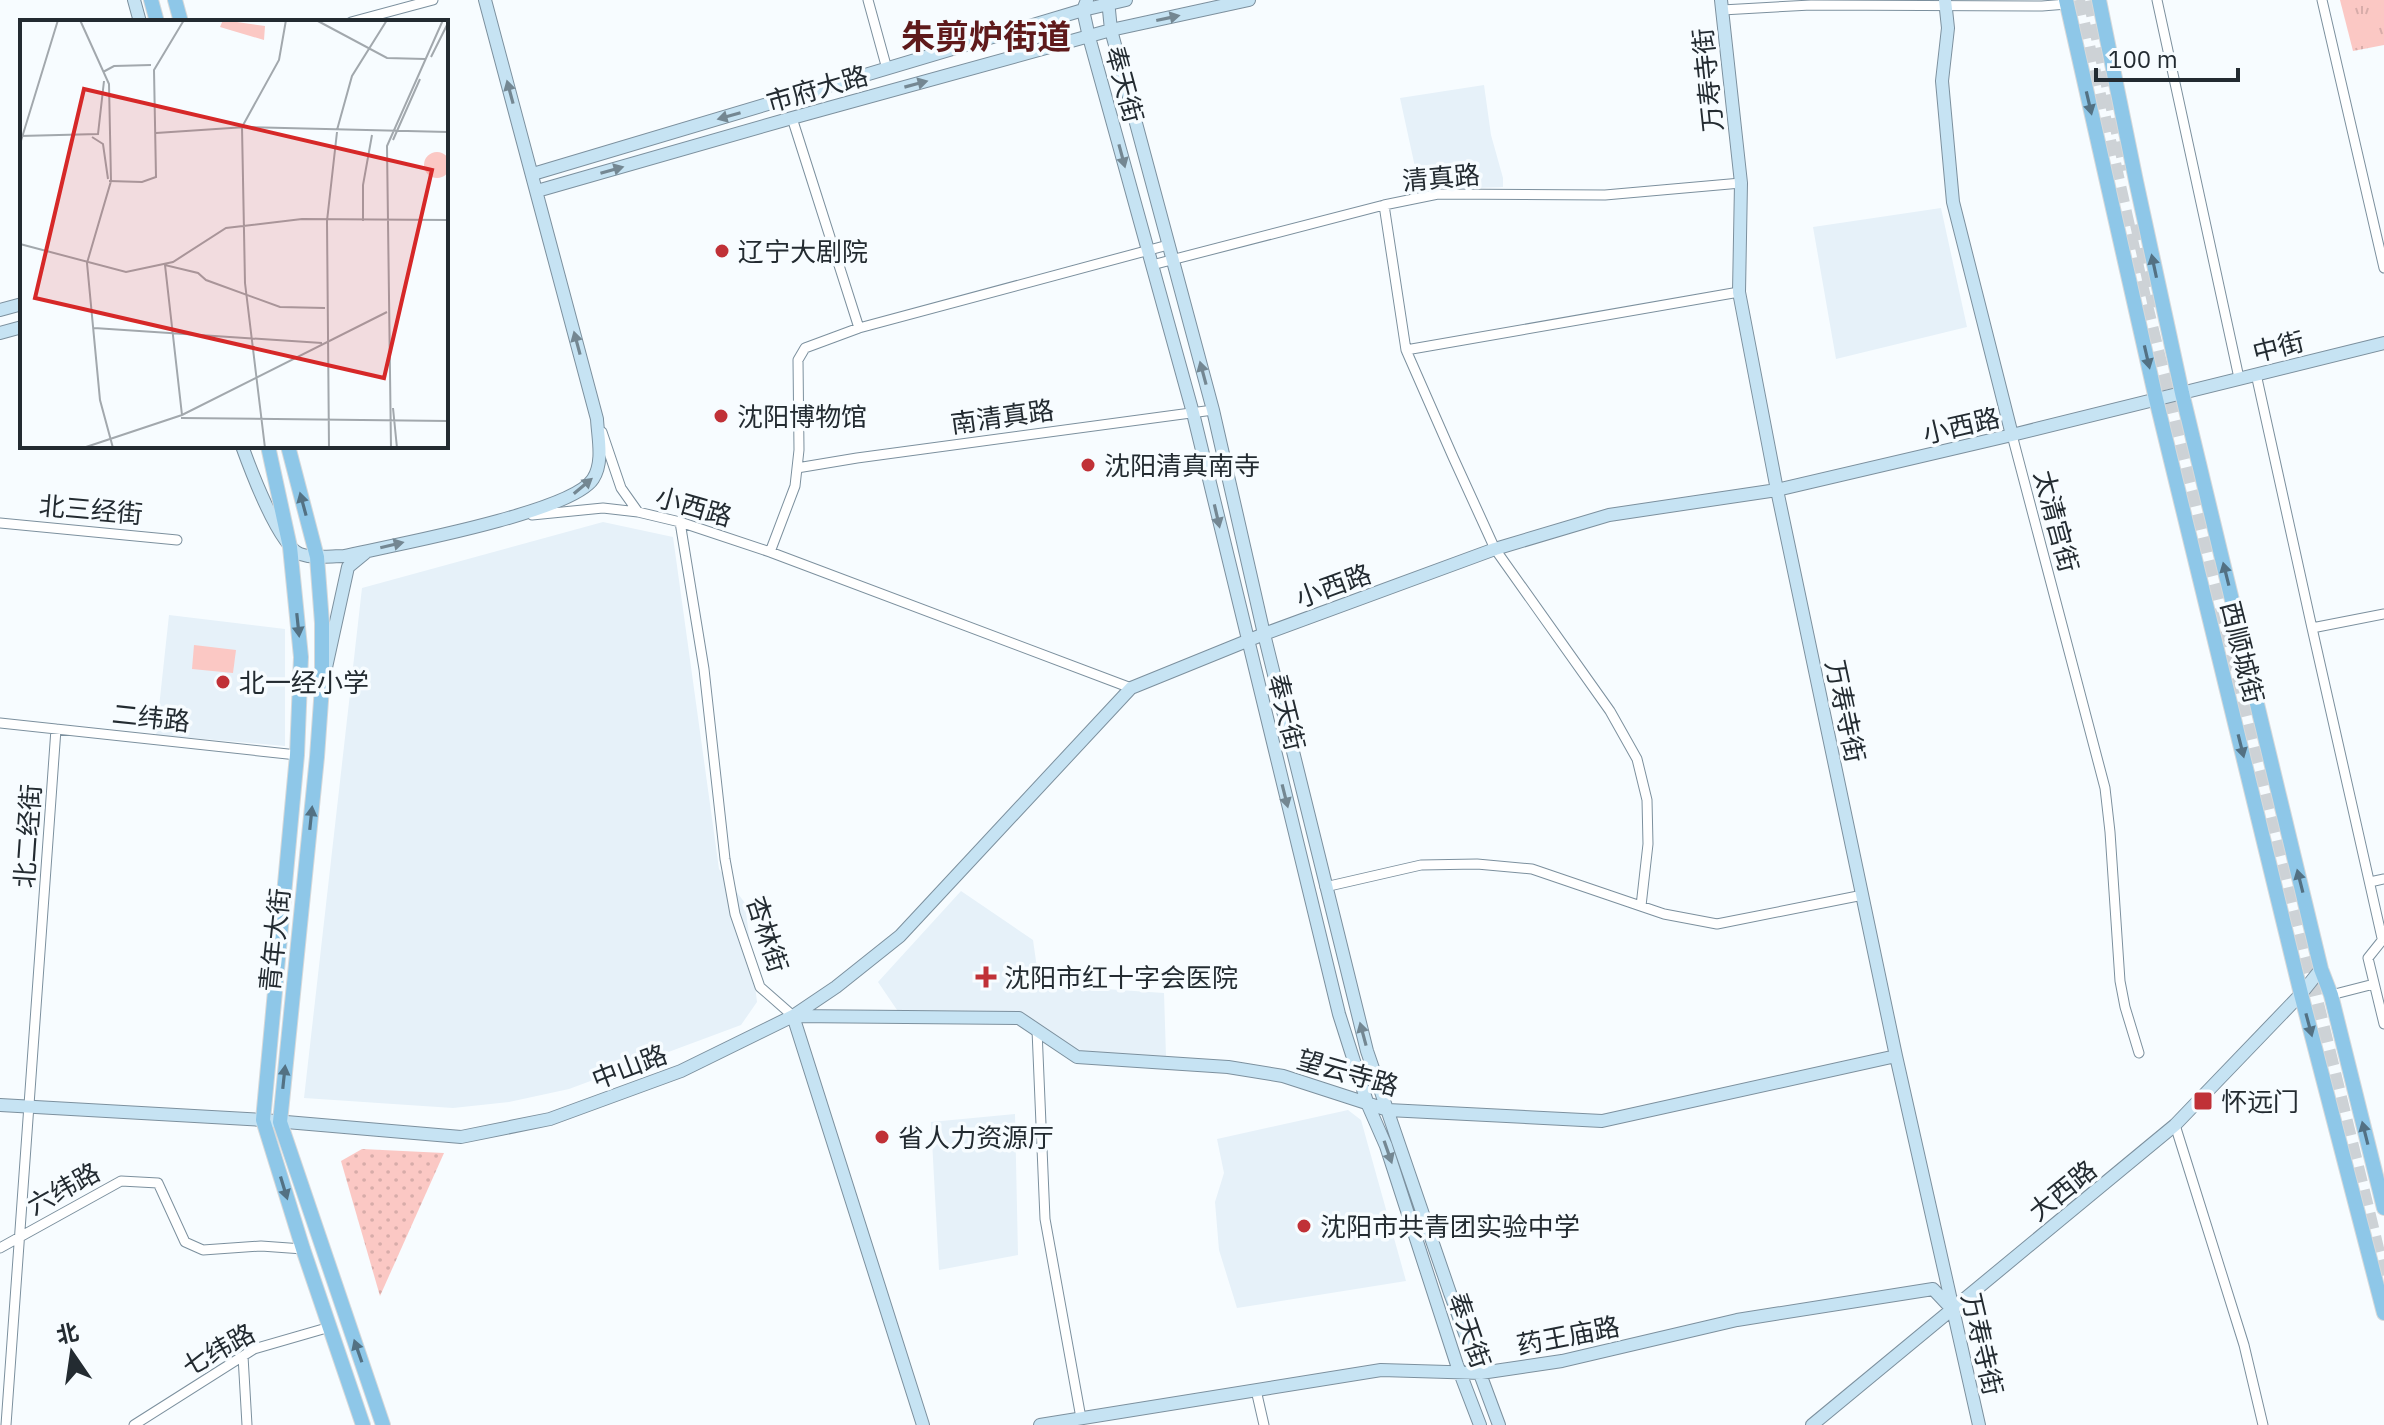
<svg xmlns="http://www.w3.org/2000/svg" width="2384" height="1425" font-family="'IBM Plex Sans','Noto Sans SC',sans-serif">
	<defs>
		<pattern id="grass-dots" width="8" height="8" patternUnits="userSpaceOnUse" patternTransform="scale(2)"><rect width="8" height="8" fill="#fbc8c4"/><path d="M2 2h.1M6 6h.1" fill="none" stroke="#d7aca9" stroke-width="1.8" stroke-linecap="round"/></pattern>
		<pattern id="park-tufts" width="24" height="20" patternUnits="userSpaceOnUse" patternTransform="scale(2)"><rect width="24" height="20" fill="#fbc8c4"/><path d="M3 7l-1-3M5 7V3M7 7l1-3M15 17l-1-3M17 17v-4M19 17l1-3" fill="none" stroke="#d7aca9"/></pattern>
	</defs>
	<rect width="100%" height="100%" fill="#f7fcff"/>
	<path fill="#e6f1f9" d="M1484 85 1491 135 1503 178V187L1420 190 1400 98Z
		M1941 208 1967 327 1836 359 1813 227Z
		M603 522 673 537 719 869 745 903 757 1002 741 1025 569 1089 509 1102 453 1108 304 1098 362 588Z
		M169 615 285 629V746L156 735Z
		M961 891 1033 940 1037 968 1089 971 1090 988 1164 993 1166 1056 1078 1052 1027 1016 966 1011 919 1012 897 1010 878 982Z
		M1348 1110 1361 1120 1406 1281 1237 1308 1219 1250 1215 1202 1224 1173 1217 1139Z
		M1015 1114 1018 1255 939 1270 931 1122Z"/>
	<path fill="url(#grass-dots)" d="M362 1149 444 1153 380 1296 341 1161Z"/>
	<path fill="url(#park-tufts)" d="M2340 0H2384V45L2353 51Z"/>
	<path fill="#fbc8c4" d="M194 645 236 650 233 673 192 669Z"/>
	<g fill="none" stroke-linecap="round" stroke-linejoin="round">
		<path stroke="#cdd2d6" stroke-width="16" stroke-dasharray="16 8" stroke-linecap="butt" d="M2077 0 2140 285 2384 1281
			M2091 0 2127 170
			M2138 224 2156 307"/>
		<g stroke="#7c909e" stroke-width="11">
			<path id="street" d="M868 0 887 69
				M2157 0 2239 378
				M2322 0 2384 268
				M1722 10 1811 5 2042 6 2067 4
				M351 22 433 0
				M792 118 859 328
				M1384 205 1406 350 1453 457 1495 549 1610 711 1637 759 1647 800 1648 844 1641 906
				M1152 265 1384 205 1438 194 1605 195 1741 183
				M1406 350 1739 292
				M2256 374 2312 628
				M602 432 621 488 638 512
				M2012 435 2105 788 2110 832 2120 981 2125 1007 2139 1053
				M797 468 857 458 1213 410
				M532 515 603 508 638 512 680 522 770 552 1131 688
				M680 522 704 669 725 859 735 914 760 987 793 1016
				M0 523 177 540
				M770 552 795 486 799 450 798 360 805 348 859 328 1168 245
				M0 723 297 755
				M2370 882 2384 879
				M1325 887 1421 865 1477 864 1532 869 1664 914 1717 924 1863 895
				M2382 938 2312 628 2384 614
				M2384 938 2368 958 2384 1024
				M2331 995 2374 984
				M1037 1030 1045 1219 1081 1418
				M2175 1125 2244 1345 2263 1425
				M0 1248 121 1181 158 1183 185 1242 203 1250 261 1246 303 1249
				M243 1356 247 1425
				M1256 1390 1264 1425
				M6 1425 56 729
				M134 1425 254 1349 330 1327"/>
		</g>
		<g stroke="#7c909e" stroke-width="14">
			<path id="secondary" d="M134 0 140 22
				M1087 0 1083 10 1089 37 1193 413 1339 1014 1368 1105 1386 1146 1457 1365 1480 1425
				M1108 0 1111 30 1213 410 1264 634 1367 1051 1450 1293 1499 1425
				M1721 0 1741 183 1739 292 1777 490 1896 1056 1979 1425
				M1945 0 1948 28 1942 81 1953 202 2012 435
				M533 174 1083 10 1126 0
				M537 191 792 118 1111 30 1249 0
				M0 310 22 304
				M0 333 22 327
				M242 446C250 468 279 546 300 554 314 559 330 556 344 556 389 546 571 513 593 479 604 462 598 438 597 419L485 0
				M325 672 348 567 365 553
				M0 1105 263 1120 461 1137 550 1119 681 1071 793 1016 836 987 900 936 1131 688 1264 634 1495 549 1609 515 1777 490 2012 435 2384 343
				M923 1425 793 1016 1019 1018 1077 1057 1228 1067 1283 1076 1388 1110 1602 1121 1896 1056
				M1040 1425 1381 1370 1481 1373 1562 1361 1737 1320 1933 1289 1949 1306
				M1812 1425 2175 1125 2301 994 2321 969"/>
		</g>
		<g stroke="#d7d9da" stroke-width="16">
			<path id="primary" d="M151 0 157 22
				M175 0 181 22
				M2066 0 2156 399 2301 994 2384 1313
				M2099 0 2136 181 2182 393 2321 969 2331 995 2384 1208
				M268 446 290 547 301 657 297 755 263 1120 303 1249 363 1425
				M288 446 317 557 322 623V687L317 757 280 1122 383 1425"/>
		</g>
		<use href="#street" stroke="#fff" stroke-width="9"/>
		<use href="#secondary" stroke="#c6e3f3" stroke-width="12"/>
		<use href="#primary" stroke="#8ec7e8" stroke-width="14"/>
	</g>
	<defs><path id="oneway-solid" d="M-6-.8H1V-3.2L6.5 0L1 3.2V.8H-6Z" transform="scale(2)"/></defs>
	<g fill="#748792">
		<use href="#oneway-solid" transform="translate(1168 18) rotate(-12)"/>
		<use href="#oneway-solid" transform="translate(916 84) rotate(-15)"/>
		<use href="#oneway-solid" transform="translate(510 92) rotate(-105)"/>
		<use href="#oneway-solid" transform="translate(729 116) rotate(164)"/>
		<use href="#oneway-solid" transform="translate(1122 156) rotate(75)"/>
		<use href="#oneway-solid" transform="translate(612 170) rotate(-16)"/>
		<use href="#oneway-solid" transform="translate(577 343) rotate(-105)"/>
		<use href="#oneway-solid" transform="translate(1203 373) rotate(-105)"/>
		<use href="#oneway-solid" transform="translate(583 486) rotate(-40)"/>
		<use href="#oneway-solid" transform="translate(1217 516) rotate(77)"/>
		<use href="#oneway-solid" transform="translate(392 545) rotate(-13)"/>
		<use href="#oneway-solid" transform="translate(1285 796) rotate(76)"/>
		<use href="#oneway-solid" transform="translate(1363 1034) rotate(-105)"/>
		<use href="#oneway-solid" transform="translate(1388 1152) rotate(71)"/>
	</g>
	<g fill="#537183">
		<use href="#oneway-solid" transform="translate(2089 103) rotate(77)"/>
		<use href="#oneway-solid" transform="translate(2154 266) rotate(-102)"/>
		<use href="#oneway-solid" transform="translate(2147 357) rotate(77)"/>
		<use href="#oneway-solid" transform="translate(303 504) rotate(-105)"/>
		<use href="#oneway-solid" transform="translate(2226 574) rotate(-104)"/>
		<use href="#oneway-solid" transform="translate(298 625) rotate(84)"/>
		<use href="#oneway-solid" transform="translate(2241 746) rotate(76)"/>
		<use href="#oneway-solid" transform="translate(311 818) rotate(-84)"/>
		<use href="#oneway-solid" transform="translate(2300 881) rotate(-104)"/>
		<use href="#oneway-solid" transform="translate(2309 1025) rotate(75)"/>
		<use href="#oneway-solid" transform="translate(284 1077) rotate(-84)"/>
		<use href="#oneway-solid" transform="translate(2365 1133) rotate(-104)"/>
		<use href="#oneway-solid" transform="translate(284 1188) rotate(73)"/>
		<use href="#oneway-solid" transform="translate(358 1351) rotate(-109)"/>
	</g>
	<g fill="#c03137" stroke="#f7fcff" stroke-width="3">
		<circle cx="722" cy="251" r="8"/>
		<circle cx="721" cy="416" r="8"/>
		<circle cx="1088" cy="465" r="8"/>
		<circle cx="223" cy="682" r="8"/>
		<path d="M982 965h8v8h8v8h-8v8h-8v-8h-8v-8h8z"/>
		<rect x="2193" y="1091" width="20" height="20" rx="4"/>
		<circle cx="882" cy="1137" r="8"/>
		<circle cx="1304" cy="1226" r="8"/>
	</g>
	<g text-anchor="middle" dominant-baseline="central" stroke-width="7" stroke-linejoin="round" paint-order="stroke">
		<g font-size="26" fill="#232b31" stroke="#f7fcff">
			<text transform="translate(1707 80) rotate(-96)">万寿寺街</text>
			<text transform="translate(1125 84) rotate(75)">奉天街</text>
			<text transform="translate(817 88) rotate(-16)">市府大路</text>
			<text transform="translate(1441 177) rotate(-5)">清真路</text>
			<text transform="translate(2278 346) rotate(-14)">中街</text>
			<text transform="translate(1002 416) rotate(-8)">南清真路</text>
			<text transform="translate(1961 425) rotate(-13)">小西路</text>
			<text transform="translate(694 506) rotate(16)">小西路</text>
			<text transform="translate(91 509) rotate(5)">北三经街</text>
			<text transform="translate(2057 521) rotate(75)">太清宫街</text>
			<text transform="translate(1333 585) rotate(-20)">小西路</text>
			<text transform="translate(2243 652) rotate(76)">西顺城街</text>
			<text transform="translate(1846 711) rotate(78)">万寿寺街</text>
			<text transform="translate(1287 712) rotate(76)">奉天街</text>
			<text transform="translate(151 717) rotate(6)">二纬路</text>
			<text transform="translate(27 836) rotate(-86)">北二经街</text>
			<text transform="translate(768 934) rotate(72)">杏林街</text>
			<text transform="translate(274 940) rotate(-84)">青年大街</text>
			<text transform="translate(629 1066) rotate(-21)">中山路</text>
			<text transform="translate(1348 1072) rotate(16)">望云寺路</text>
			<text transform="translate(63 1188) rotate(-29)">六纬路</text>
			<text transform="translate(2062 1190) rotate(-39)">大西路</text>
			<text transform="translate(1470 1330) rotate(71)">奉天街</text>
			<text transform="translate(1568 1335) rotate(-11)">药王庙路</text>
			<text transform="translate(1983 1344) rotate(77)">万寿寺街</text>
			<text transform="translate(218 1349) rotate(-29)">七纬路</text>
		</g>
		<g font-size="26" fill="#232b31" stroke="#f7fcff" text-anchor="start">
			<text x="738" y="251">辽宁大剧院</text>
			<text x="737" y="416">沈阳博物馆</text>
			<text x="1104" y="465">沈阳清真南寺</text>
			<text x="239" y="682">北一经小学</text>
			<text x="1004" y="977">沈阳市红十字会医院</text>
			<text x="2221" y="1101">怀远门</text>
			<text x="898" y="1137">省人力资源厅</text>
			<text x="1320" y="1226">沈阳市共青团实验中学</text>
		</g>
		<g font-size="34" font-weight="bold" fill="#5f1a1b" stroke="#f7fcff">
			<text x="986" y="36">朱剪炉街道</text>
		</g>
	</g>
	<g transform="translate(20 20)">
		<rect width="428" height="428" fill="#f7fcff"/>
		<path d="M203 0 245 6 244 20 200 7ZM404 145a13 13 0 1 1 26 0a13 13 0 1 1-26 0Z" fill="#fbc8c4"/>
		<path fill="none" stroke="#a2a8ad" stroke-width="2" d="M60 0 89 64 91 161 67 243 80 380 93 428M296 0 367 38 405 39M411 37 428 3M83 52 94 46 131 45M317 110 332 56 367 0M136 113 226 107 428 112M0 116 78 114 84 61M72 117 83 124 88 159M373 120 400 59M0 124 38 0M89 161 122 162 136 157 134 50 164 0M343 201V165L352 115M0 224 106 252 153 242 206 208 282 199 428 200M74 308 302 323M373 388 377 428M162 395 145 245 178 253 186 260 260 287 305 288M161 398 428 401M63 428 162 395 367 292M245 428 225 263 222 107 259 40 266 0M309 428 307 201 317 112M371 428 367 126 423 0"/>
		<path fill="#d62828" fill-opacity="0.15" stroke="#d62828" stroke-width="4" d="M64 69 412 150 364 358 15 278Z"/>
		<rect width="428" height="428" fill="none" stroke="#232b31" stroke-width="4"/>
	</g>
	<g transform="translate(72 1353) rotate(347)" stroke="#f7fcff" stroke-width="6" paint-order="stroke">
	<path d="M0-6L14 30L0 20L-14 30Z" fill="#232b31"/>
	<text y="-12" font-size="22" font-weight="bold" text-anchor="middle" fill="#232b31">北</text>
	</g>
	<path d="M2096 68v12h142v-12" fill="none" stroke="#232b31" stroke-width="4"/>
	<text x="2108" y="68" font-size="24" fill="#232b31" stroke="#f7fcff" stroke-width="6" paint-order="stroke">100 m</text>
</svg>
